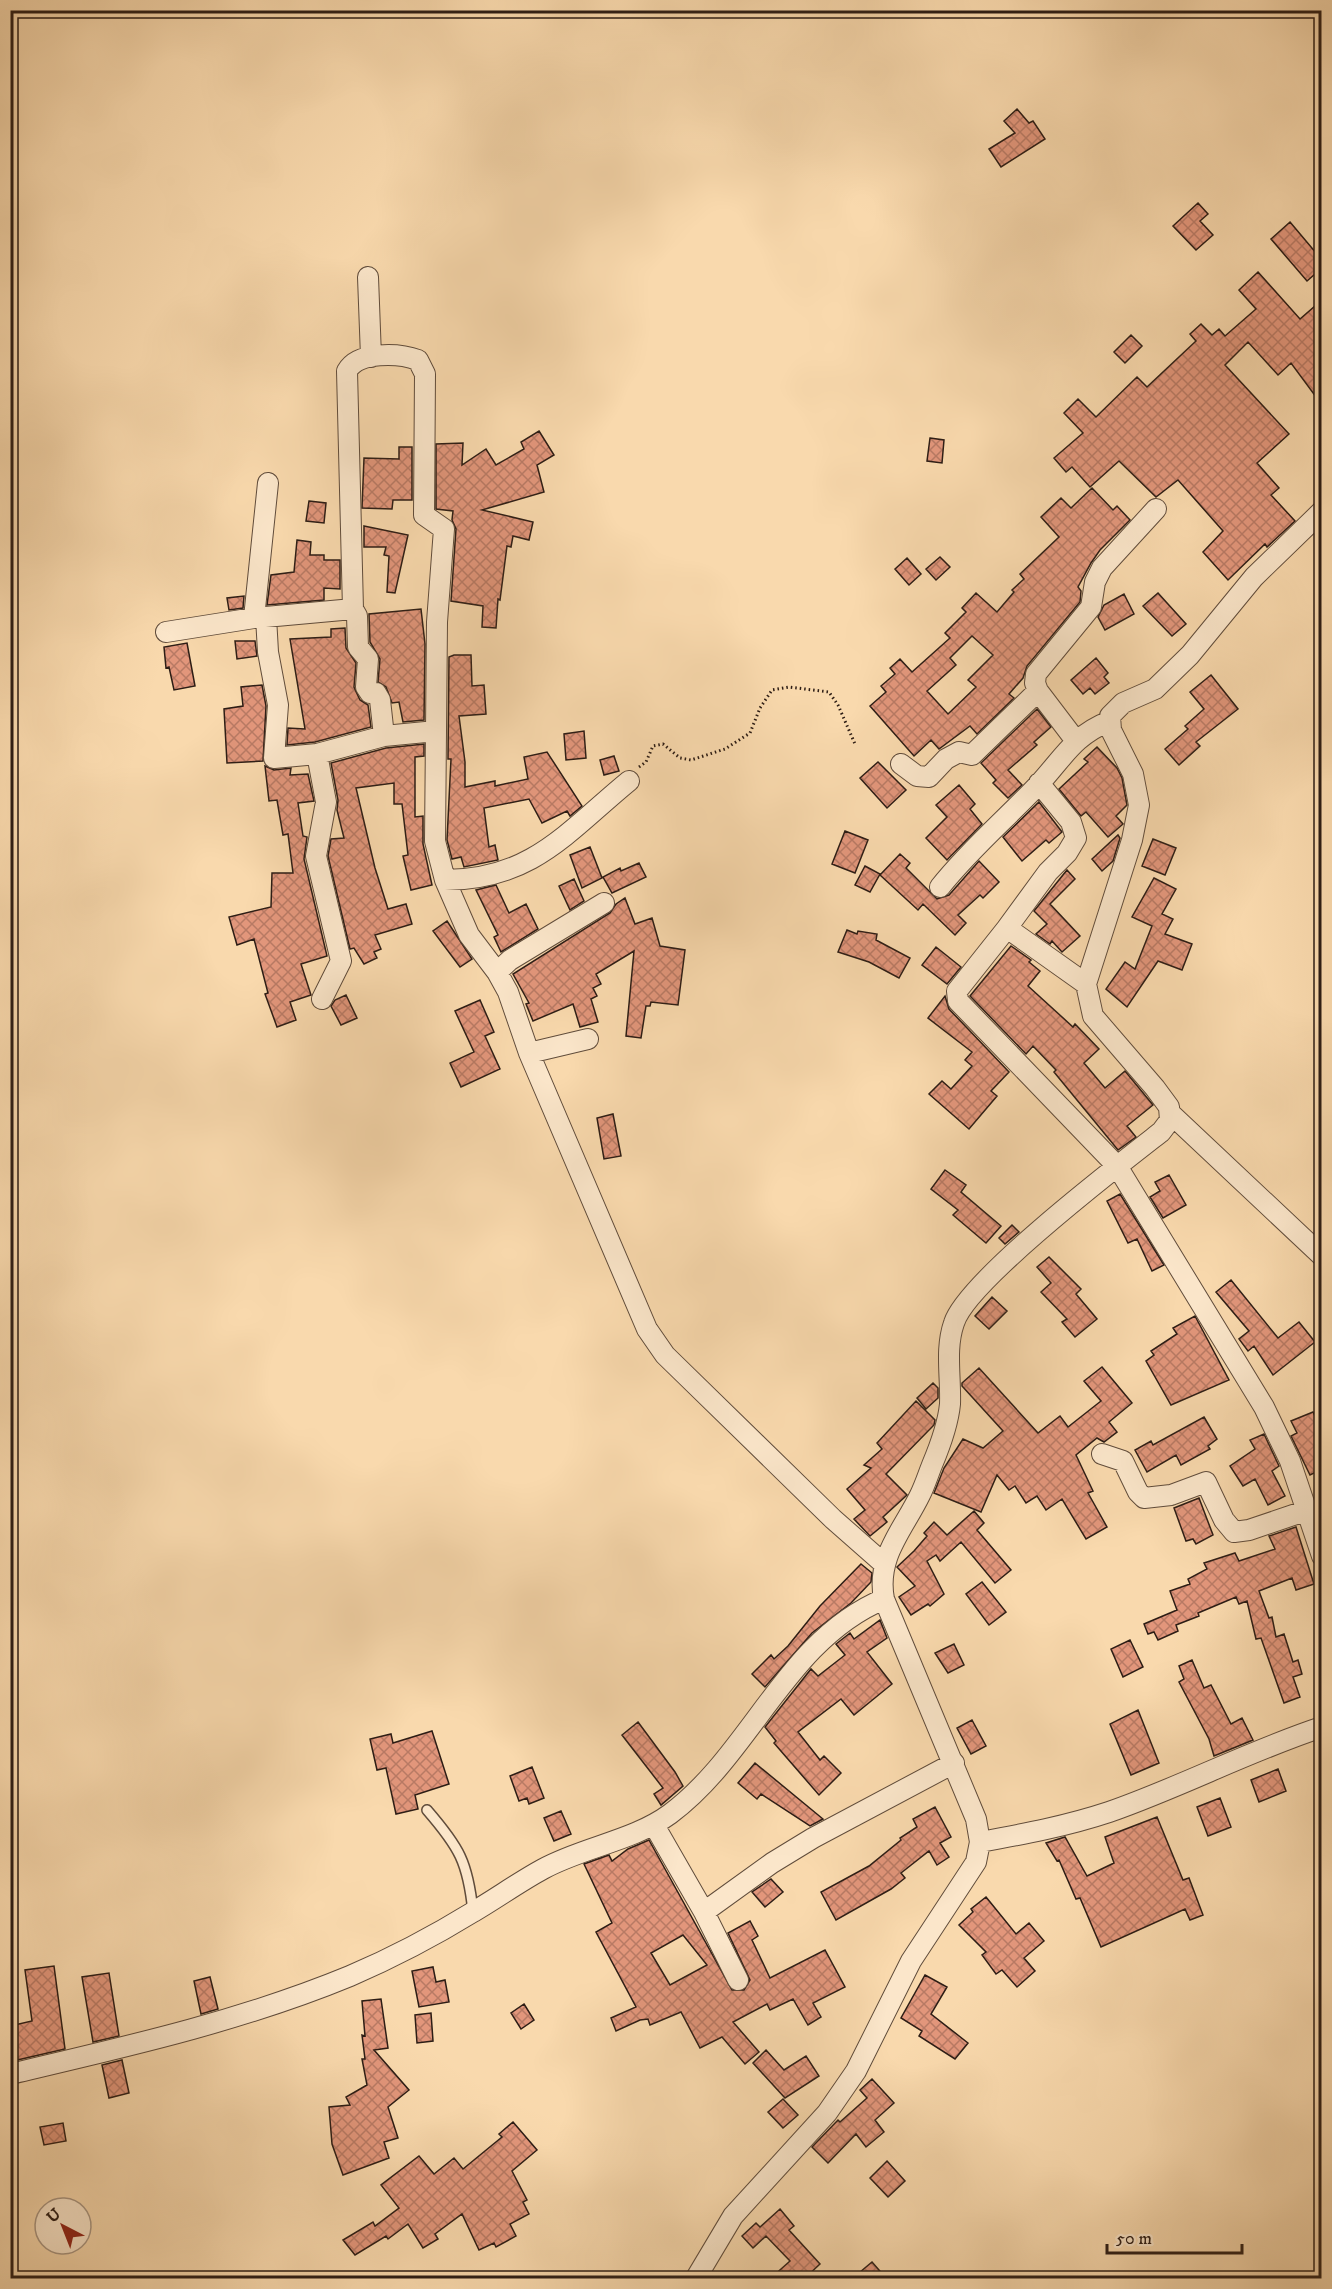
<svg xmlns="http://www.w3.org/2000/svg" width="1332" height="2289" font-family="'IM FELL DW Pica',serif">
	<defs>
		<pattern id="building-cross-hatch" width="8" height="8" patternUnits="userSpaceOnUse" patternTransform="scale(1.5)"><rect width="8" height="8" fill="#e2967b"/><path d="M0 0l8 8M0 8l8-8" fill="none" stroke="#b87a64"/></pattern>
	</defs>
	<rect width="100%" height="100%" fill="#f9d9ad"/>
	<filter id="stains"><feTurbulence type="fractalNoise" baseFrequency=".00333" numOctaves="4"/><feColorMatrix values="0 0 0 0 .2 0 0 0 0 .09 0 0 0 0 .02 0 0 0 .5 -.17"/></filter>
	<radialGradient id="worn" r=".72"><stop offset=".6" stop-color="#630" stop-opacity="0"/><stop offset="1" stop-color="#630" stop-opacity=".3"/></radialGradient>
	<path fill="url(#building-cross-hatch)" stroke="#2d1d15" stroke-width="1.5" fill-rule="evenodd" d="M1017 109 1029 123 1033 121 1045 139 1001 167 989 149 1015 133 1004 121Z
		M1198 203 1208 214 1200 221 1213 235 1196 250 1173 226Z
		M1290 222 1322 260V268L1307 281 1271 239Z
		M1258 272 1300 319 1322 300V405L1291 363 1278 375 1248 342 1225 365 1289 434 1257 463 1279 488 1271 495 1295 521 1267 547 1265 544 1228 580 1203 552 1223 531 1178 480 1156 497 1119 461 1090 487 1072 467 1066 472 1054 458 1083 433 1064 413 1078 399 1096 417 1137 377 1147 387 1196 341 1190 334 1201 324 1212 335 1219 329 1225 336 1256 309 1239 290Z
		M1131 335 1142 346 1125 363 1114 352Z
		M539 431 554 455 537 465 544 492 482 510 533 522 529 540 513 536 511 547 507 546 500 600 498 599 496 628 482 627 483 606 451 601 456 529 452 520 453 511 436 509V444L463 443 462 465 486 449 496 465 524 449 521 442Z
		M930 438 944 440 942 463 927 461Z
		M399 447H412V500H393L392 509 362 508 364 458 399 459Z
		M1092 488 1113 510 1117 506 1130 520 1100 550 1091 563 1078 587 1081 591 1080 602 1027 666 1023 678 1009 694 1014 698 977 734 970 726 939 749 931 740 914 756 870 706 886 692 881 686 895 674 890 668 900 659 912 672 950 638 945 633 966 612 962 608 976 593 997 612 1014 592 1012 590 1024 579 1020 574 1059 537 1041 517 1061 498 1071 508ZM972 636 993 655 968 680 976 687 948 714 927 691 956 665 950 658Z
		M309 501 326 503 324 523 306 521Z
		M364 526 408 535 395 593 387 592 389 556 384 555 386 547H364Z
		M297 540 311 542 310 555H324V560H340V589L324 588V600L267 605 271 575 294 572Z
		M940 557 950 567 936 580 926 569Z
		M907 558 921 574 909 585 895 569Z
		M1158 593 1186 624 1172 636 1143 606Z
		M1124 594 1134 614 1105 630 1098 617 1104 605Z
		M244 596 243 608 229 610 227 598Z
		M421 609 425 644 424 720 403 722 399 702 392 703 386 687 378 682 380 659 370 642 369 614Z
		M345 628 346 648 356 663 354 687 360 700 368 705 371 727 315 742 287 745 288 728 305 729 290 639 331 637V629Z
		M235 641H255L257 656 237 659Z
		M187 643 195 686 174 690 169 667 166 668 164 647Z
		M454 655H471L472 686 484 685 486 714 459 716 465 762V787L495 781V786L528 779 524 757 547 752 582 806 570 816 567 811 542 823 529 799 484 808 489 847 495 845 498 860 464 867 461 857 452 859 447 840 451 759H448L449 657Z
		M1096 658 1108 673 1104 677 1109 683 1095 694 1090 688 1083 694 1071 680Z
		M1211 675 1238 709 1196 742 1200 746 1179 765 1165 749 1188 729 1185 726 1204 709 1190 692Z
		M262 685 266 706 263 761 227 763 224 709 243 706 241 687Z
		M1037 709 1051 727 1034 742 1037 745 1008 770 1022 785 1008 798 993 783 996 780 981 763Z
		M584 731 586 758 566 760 564 734Z
		M424 744V756L415 757V817L423 816V844L432 885 411 890 403 856 408 855 402 804H394V783L356 788 375 868 388 909 406 904 412 924 375 935 381 949 374 952 377 958 364 964 354 948 350 949 328 856 331 839 344 838 337 810 338 800 331 763 386 748Z
		M1097 747 1117 768 1122 778 1127 805 1116 816 1123 824 1108 837 1086 812 1081 816 1059 789 1088 762 1084 759Z
		M614 756 619 771 604 775 600 760Z
		M878 762 906 790 887 808 860 778Z
		M265 766 274 770 291 768 290 775 308 774 314 801 298 803 303 836 307 837 304 859 327 956 301 964 311 995 290 1002 296 1020 277 1027 265 994 268 993 254 939 237 945 229 917 271 907 272 873H293L288 834 283 835 277 800 269 801Z
		M959 785 975 804 970 809 982 824 947 860 926 838 947 817 936 805Z
		M1039 802 1062 832 1049 843 1046 840 1022 861 1003 837Z
		M845 831 868 840 855 873 832 864Z
		M1118 835 1120 838 1113 861 1102 871 1092 859Z
		M1153 839 1176 848 1165 875 1142 866Z
		M590 847 602 878 582 888 570 855Z
		M900 854 910 863 906 868 937 899 949 895 979 861 999 882 983 898 980 895 958 915 966 923 955 935 923 904 918 910 880 875Z
		M639 863 646 877 612 893 603 877 620 868 621 871Z
		M865 866 880 874 870 892 855 885Z
		M1067 870 1075 879 1050 904 1080 936 1062 952 1052 941 1050 944 1036 934 1047 924 1034 911Z
		M1154 878 1176 889 1162 914 1173 919 1165 934 1192 944 1182 970 1158 961 1127 1007 1106 989 1125 962 1135 969 1152 926 1132 917Z
		M574 879 584 901 570 910 559 886Z
		M496 885 509 913 526 904 538 929 501 952 494 937 498 935 476 890Z
		M625 898 635 924 652 918 660 946 685 950 678 1005 651 1002 650 1006H646L641 1038 626 1036 634 951 596 974 601 984 593 988 597 996 591 999 598 1022 580 1027 573 1004 533 1021 526 1004 529 1003 513 974 610 913 616 904Z
		M447 921 472 959 460 967 433 931Z
		M847 930 857 934 858 931 877 934 876 940 910 958 899 978 869 962 838 952Z
		M1011 946 1031 960 1029 962 1040 971 1028 986 1073 1027 1075 1024 1099 1049 1084 1063 1105 1088 1125 1071 1153 1105 1127 1126 1136 1137 1118 1150 1054 1072 1056 1070 1033 1046 1026 1054 970 996Z
		M936 947 961 967 947 984 922 965Z
		M346 995 357 1018 341 1025 331 1006 335 1000Z
		M945 996 949 1009 1009 1072 991 1091 997 1096 969 1129 929 1094 942 1081 951 1089 972 1066 965 1060 972 1052 928 1018Z
		M480 1000 494 1032 485 1036 500 1069 461 1087 450 1063 474 1052 455 1011Z
		M613 1114 621 1156 604 1159 597 1118Z
		M945 1170 966 1185 961 1192 1001 1226 986 1243 953 1215 958 1210 931 1189Z
		M1169 1175 1186 1205 1163 1218 1150 1197 1160 1191 1155 1182Z
		M1120 1194 1164 1265 1152 1271 1137 1239 1128 1243 1107 1201Z
		M1012 1225 1019 1232 1005 1244 999 1238Z
		M1049 1257 1081 1289 1076 1294 1097 1319 1075 1337 1062 1322 1067 1319 1041 1292 1051 1283 1037 1267Z
		M1231 1280 1278 1338 1299 1322 1315 1342 1273 1375 1254 1346 1248 1351 1239 1339 1249 1331 1216 1292Z
		M992 1297 1007 1311 989 1329 975 1316Z
		M1195 1316 1229 1380 1171 1405 1146 1361 1154 1355 1151 1351 1177 1334 1173 1328Z
		M1102 1367 1132 1403 1109 1422 1117 1432 1104 1442 1097 1438 1076 1455 1093 1491 1088 1493 1107 1527 1086 1539 1062 1499 1046 1510 1037 1496 1026 1503 1015 1486 1009 1490 997 1475 981 1512 934 1493 944 1468 963 1439 983 1448 1003 1431 962 1386V1383L979 1368 1038 1433 1060 1416 1068 1427 1101 1401 1084 1381Z
		M933 1383 938 1388V1398L926 1409 917 1398Z
		M916 1401 935 1420 934 1425 886 1474 907 1495 883 1517 887 1522 870 1536 854 1519 865 1510 847 1489 871 1468 864 1465 882 1449 877 1443Z
		M1313 1412 1322 1431V1469L1310 1475 1291 1436 1297 1433 1291 1421Z
		M1204 1417 1217 1439 1208 1446 1210 1449 1181 1465 1176 1455 1147 1472 1135 1450 1151 1441 1153 1445Z
		M1264 1434 1279 1466 1272 1471 1285 1496 1268 1505 1255 1479 1243 1486 1230 1466 1255 1449 1250 1440Z
		M1199 1498 1213 1535 1196 1544 1193 1539 1186 1541 1174 1508Z
		M974 1511 984 1523 977 1530 1011 1570 995 1583 961 1542 940 1561 936 1555 927 1561 944 1594 930 1606 928 1604 911 1615 899 1597 915 1586 897 1567 914 1551 927 1536 924 1533 934 1522 947 1535Z
		M1296 1527 1314 1584 1296 1590 1292 1578 1259 1591 1269 1618 1272 1617 1276 1637 1284 1634 1293 1662 1298 1660 1302 1674 1293 1677 1300 1697 1284 1703 1261 1638 1256 1639 1247 1601 1239 1604 1236 1597 1198 1613 1199 1616 1176 1625 1178 1631 1158 1640 1154 1632 1148 1634 1144 1624 1177 1610 1170 1591 1190 1584 1188 1579 1207 1569 1204 1563 1235 1553 1239 1561 1275 1549 1269 1536Z
		M861 1564 872 1573 871 1582 851 1603 812 1633 765 1687 752 1674 771 1655 774 1659 788 1646 820 1606Z
		M982 1582 1006 1612 989 1625 966 1594Z
		M880 1620 887 1638 867 1652 892 1684 854 1715 841 1699 798 1732 820 1760 824 1756 841 1773 819 1795 774 1743 776 1741 765 1727 811 1669 818 1676 845 1655 836 1644 850 1633 854 1639Z
		M1130 1640 1143 1667 1123 1677 1111 1649Z
		M954 1644 964 1665 948 1673 935 1653Z
		M1192 1660 1204 1688 1211 1685 1231 1724 1242 1718 1253 1740 1214 1756 1209 1739 1179 1682 1184 1679 1179 1666Z
		M1138 1710 1159 1763 1131 1775 1110 1724Z
		M972 1720 986 1746 971 1754 957 1728Z
		M638 1722 675 1772 683 1786 661 1805 654 1794 663 1788 622 1735Z
		M432 1731 449 1784 415 1795 418 1809 396 1814 386 1768 377 1770 370 1739 391 1734 393 1743Z
		M755 1763 823 1819 810 1826 761 1794 757 1799 738 1783Z
		M532 1767 544 1798 529 1804 527 1798 519 1801 510 1776Z
		M1278 1769 1286 1791 1259 1802 1251 1780Z
		M1220 1798 1231 1827 1208 1836 1197 1807Z
		M935 1807 951 1837 940 1843 949 1857 937 1865 929 1851 901 1873 905 1878 891 1889 836 1920 821 1892 869 1866 901 1840 900 1838 917 1827 913 1819Z
		M561 1811 571 1834 554 1841 544 1818Z
		M1157 1817 1183 1880 1189 1878 1203 1915 1190 1920 1185 1909 1101 1947 1080 1898 1076 1899 1059 1860 1057 1861 1046 1843 1065 1837 1087 1876 1114 1863 1105 1837Z
		M649 1840 732 1990H744L750 1980 728 1933 750 1921 758 1936 752 1940 770 1978 825 1950 845 1987 813 2003 821 2017 808 2025 793 1999 770 2010 767 2004 733 2022 759 2052 745 2064 722 2037 700 2048 681 2012 650 2025 648 2019 640 2020 616 2031 611 2018 636 2007 596 1932 612 1923 584 1864 609 1855 612 1861 628 1849ZM683 1935 707 1965 670 1985 651 1953Z
		M771 1879 783 1892 765 1907 752 1892Z
		M986 1897 1016 1934 1029 1923 1044 1941 1024 1958 1035 1971 1017 1987 1002 1970 996 1974 982 1955 986 1952 959 1925 973 1912 971 1909Z
		M54 1966 65 2049 13 2061 10 2026 32 2021 25 1970Z
		M433 1967 436 1982 445 1980 449 2002 419 2007 412 1971Z
		M109 1973 119 2036 93 2042 82 1977Z
		M925 1975 947 1987 931 2014 968 2043 955 2059 919 2036 922 2031 901 2018Z
		M210 1977 218 2009 201 2014 194 1981Z
		M381 1999 388 2048 374 2050 409 2090 388 2107 398 2138 384 2142 389 2158 343 2175 332 2144 329 2107 350 2105 346 2097 367 2085 362 2059H365L362 2035 365 2036 362 2001Z
		M524 2004 534 2020 521 2029 511 2013Z
		M431 2013 433 2041 417 2043 415 2015Z
		M766 2050 784 2070 806 2056 819 2076 785 2098 753 2063Z
		M122 2060 129 2093 109 2098 102 2065Z
		M872 2079 894 2103 875 2120 884 2132 866 2147 856 2134 828 2163 812 2147 838 2120 840 2122 867 2098 860 2090Z
		M783 2099 798 2115 783 2128 768 2112Z
		M513 2122 537 2150 512 2171 527 2200 523 2202 529 2214 510 2224 516 2236 496 2247 494 2243 479 2250 462 2214 435 2234 438 2239 423 2248 408 2224 388 2239 386 2236 355 2255 343 2240 373 2222 375 2226 399 2208 381 2185 419 2156 434 2174 454 2158 463 2169 502 2137 499 2134Z
		M63 2123 66 2141 44 2145 40 2127Z
		M887 2161 905 2181 888 2197 870 2178Z
		M780 2209 794 2226 789 2230 820 2264 805 2278H771L790 2261 766 2236 753 2248 742 2236 756 2223 760 2227Z
		M872 2262 886 2278H853Z"/>
	<g fill="none" stroke-linecap="round" stroke-linejoin="round">
		<g stroke="#604c3b" stroke-width="12">
			<path id="service" d="M427 1810C459 1847 468 1862 473 1912"/>
		</g>
		<g stroke="#604c3b" stroke-width="22">
			<path id="minor" d="M368 277 371 357
				M266 617 268 652 278 705 274 758 317 754 384 736 436 731
				M254 618 268 483
				M166 632 254 618 353 609
				M384 736 380 700 376 693H370L366 687 368 659 358 647 357 616 353 609 347 371C358 351 399 353 418 360L425 374 424 515 444 529 437 622 435 841 445 880 469 935 497 972 508 992 529 1053 647 1329 665 1355 833 1519 883 1563
				M1076 741 1038 691 1035 683 1036 674 1091 607 1095 582 1102 568 1156 509
				M317 754 326 802 316 856 341 961 322 999
				M901 764 917 776 929 777 946 759 959 752 972 755 1038 691
				M1039 783 1071 822 1076 838 1067 853 1048 872 1007 928 1086 984
				M445 880C532 880 568 831 629 781
				M940 887C970 849 1006 819 1039 784 1063 758 1074 735 1110 721
				M1007 928 957 991 958 1001 1117 1166 1264 1407 1290 1461 1322 1556
				M497 972 510 960 604 903
				M529 1053 588 1039
				M1171 1114 1322 1256
				M1102 1454 1123 1461 1138 1492 1144 1498 1171 1495 1206 1482 1224 1520 1234 1532 1249 1530 1308 1510
				M654 1825 704 1912 738 1980
				M980 1842C1024 1834 1067 1826 1109 1812 1181 1787 1249 1751 1322 1727
				M704 1912 772 1863 813 1838 954 1763
				M10 2074C125 2047 241 2021 350 1976 392 1958 434 1936 473 1912 497 1898 519 1882 543 1869 583 1847 633 1841 670 1814 752 1753 786 1640 884 1599
				M696 2278 733 2216 827 2113 856 2071 911 1961 976 1862 980 1842 976 1819 884 1599C876 1557 903 1530 920 1495 925 1485 928 1475 932 1465 940 1446 948 1425 950 1404 951 1376 945 1349 954 1323 967 1281 1120 1164 1161 1132L1170 1120 1169 1107 1155 1088 1093 1016 1086 984 1132 840 1139 805 1133 774 1111 730 1110 716 1123 703 1155 689 1190 655 1254 577 1322 511"/>
		</g>
		<path stroke="#2d1d15" stroke-width="3" stroke-dasharray="1.5 3" stroke-linecap="butt" d="M639 767 646 762 653 746 663 744 680 758 691 760 725 749 750 733 760 708 772 690 789 687 829 692 838 705 855 744"/>
		<use href="#service" stroke="#fbe6ca" stroke-width="9"/>
		<use href="#minor" stroke="#fbe6ca" stroke-width="20"/>
	</g>
	<rect width="1332" height="2289" fill="none" stroke="#f9d9ad" stroke-width="36"/>
	<rect x="12" y="12" width="1308" height="2265" fill="none" stroke="#2d1d15" stroke-width="3"/>
	<rect x="18" y="18" width="1296" height="2253" fill="none" stroke="#2d1d15" stroke-width="1.5"/>
	<g transform="translate(63 2226) rotate(318)"><circle r="28" fill="#fbe6ca" stroke="#a99682" stroke-width="1.5"/>
	<path d="M0-4.5L10 22L0 15L-10 22Z" fill="#8f2418"/>
	<text y="-9" font-size="16" font-weight="bold" text-anchor="middle" fill="#2d1d15">U</text>
	</g>
	<path d="M1107 2244v9h135v-9" fill="none" stroke="#2d1d15" stroke-width="3"/>
	<text x="1116" y="2244" font-size="18" fill="#2d1d15" stroke="#fbe6ca" stroke-width="4.5" paint-order="stroke">50 m</text>
	<rect width="100%" height="100%" filter="url(#stains)"/>
	<rect width="100%" height="100%" fill="url(#worn)"/>
</svg>
